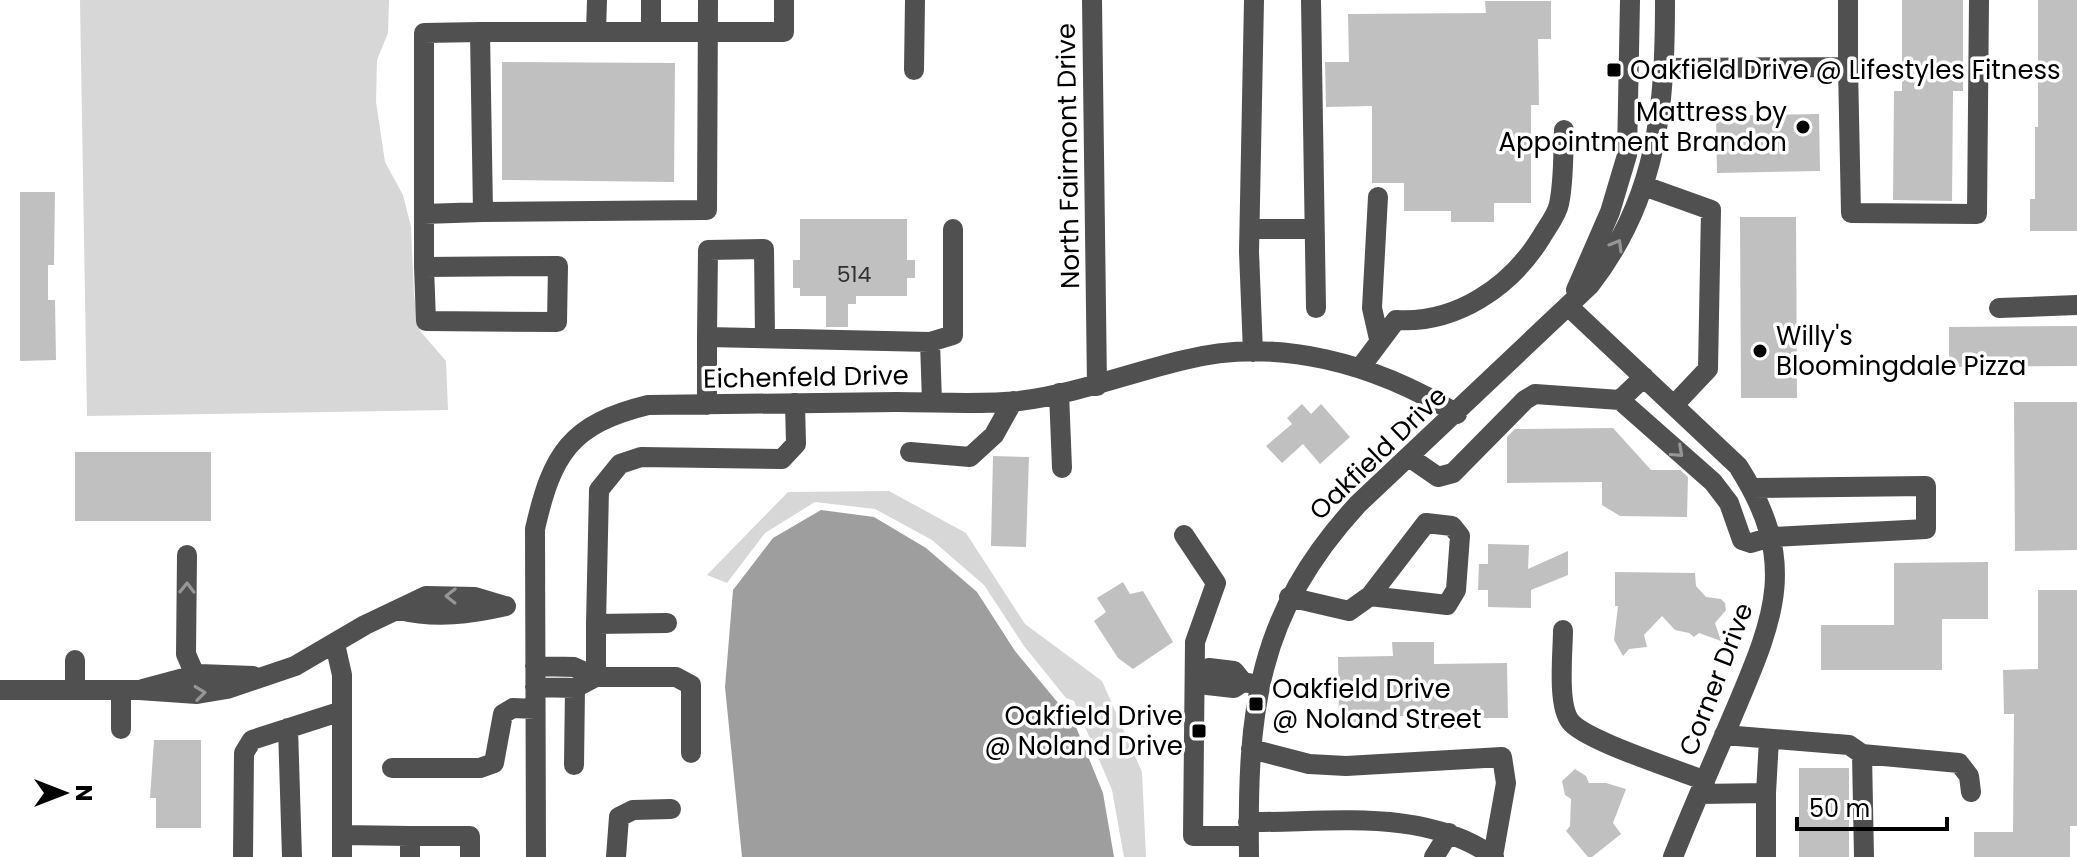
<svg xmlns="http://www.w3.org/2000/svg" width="2077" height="857" font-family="Poppins,sans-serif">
	<rect width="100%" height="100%" fill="#fff"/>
	<path fill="#d7d7d7" d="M80 0H389L388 33 377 60 376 102 385 162 403 195 411 227 414 295 420 331 446 361 448 410 87 416Z
		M889 491 966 533 1025 624 1102 681 1142 772 1146 857H1124L1112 790 1074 701 1066 698 1024 646 984 585 932 540 875 509 815 502 765 533 727 583 707 575 788 492Z"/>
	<path fill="#9e9e9e" d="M821 510 874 517 926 548 977 592 1015 651 1074 722 1103 793 1114 857H742L725 687 733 590 773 538Z"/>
	<path fill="#c0c0c0" d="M1902 0H1963V91H1953L1952 201 1893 200 1894 91H1902Z
		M2038 0H2077V231H2030V199H2035V127H2038Z
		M1485 1H1551V39H1538L1539 105H1531V203H1494V222H1451V211H1404V183H1372V106L1326 107 1325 62H1349L1348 14 1486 13Z
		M502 62 675 63 674 182 502 180Z
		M1819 114 1820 171 1717 173 1716 116Z
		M20 192H55L54 265H48V300H55L56 360 20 361Z
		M1740 217H1796L1797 398H1741Z
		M800 219H907V260H915V278H907V296H856V304H848V327H826V296H800V288H793V260H800Z
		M2077 326V366L1949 367V327Z
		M2014 402H2077V550L2015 551Z
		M1302 404 1311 414 1321 404 1350 437 1320 464 1303 444 1282 463 1266 446 1292 424 1287 418Z
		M1613 428 1651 470H1680L1688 477 1687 517 1620 516 1602 505V482L1507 483V437L1515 429Z
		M75 452H211V521H75Z
		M993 456 1029 457 1026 547 991 546Z
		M1488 544 1529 545 1528 569 1568 551V575L1531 590V608L1488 607V590H1478L1479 564H1488Z
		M1988 562V619H1942V670H1821V625H1894V563Z
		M1615 572 1695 573 1696 586 1706 597 1721 599 1725 603 1726 610 1715 623 1721 641 1699 633 1694 637 1689 633 1675 630 1662 616 1644 635 1647 647 1629 649 1623 656 1614 640 1618 606H1615Z
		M1123 582 1130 594 1143 591 1173 642 1133 669 1118 658 1094 621 1106 612 1097 598Z
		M2038 590H2077V826H2070V857H1974V832H2013L2014 714H2004L2003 670 2038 669Z
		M1392 642H1434V664L1507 663 1508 718H1462V729H1416V716H1383V725L1339 726 1338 657 1393 656Z
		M154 740H201V828H156V798H150Z
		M1799 768H1849V857H1799Z
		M1575 769 1586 776 1589 783H1606L1626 789 1613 823 1621 834 1592 857H1588L1566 831 1570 826 1571 799 1565 795 1562 781Z"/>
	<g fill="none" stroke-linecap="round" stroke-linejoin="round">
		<path stroke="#505050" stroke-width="20" d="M651 0V32
			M708 0 707 210 483 212 480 32C582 32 683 32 784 32V0
			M1092 0 1097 386
			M1311 0 1316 308
			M480 32 424 33V214L483 212
			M596 32 597 0
			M1848 67 1851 213 1977 214 1979 0
			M1665 68 1848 67V0
			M914 70 915 0
			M1644 186 1711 210 1708 369 1674 405
			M1378 197 1372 308 1379 339
			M1250 229H1314
			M424 267 426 321 557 322 558 266 424 267V214
			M1576 290 1610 212 1627 155 1630 0
			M1568 306 1738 466C1800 563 1774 618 1733 715 1713 762 1692 809 1673 857
			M1999 308 2077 305
			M707 337 708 250 764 249 765 338
			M930 342 953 335V229
			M1253 352 1249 252 1254 0
			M1360 368 1396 320C1456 324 1511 287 1542 236 1547 227 1557 215 1559 204 1564 181 1563 154 1564 130
			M1059 393 1062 468
			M1620 400 1713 482 1729 503 1742 540 1751 543 1771 537 1926 529V486L1752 488
			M707 405V337L930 342 932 402
			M910 452 970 457 994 435 1013 401
			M1409 457 1438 477 1453 473 1525 400 1535 394 1620 400 1644 377
			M1184 535 1216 583 1195 642 1193 836H1249
			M187 555 186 654 195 675
			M1289 597 1349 611 1370 596 1426 523 1452 526 1460 536 1456 590 1447 605 1370 596
			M400 610C436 619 471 614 506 606
			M667 623 596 624V677H676L691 685V753
			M596 624 599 490 620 464 641 457 782 459 796 444 795 403
			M1563 630C1563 652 1557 704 1570 721 1583 740 1679 770 1705 781
			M335 644 342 675V857
			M535 666 574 667 596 677 575 688 535 687
			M1243 682 1234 688 1207 685 1195 675 1209 668 1234 671 1243 682 1259 685
			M143 689 199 674 253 676
			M0 690H139L197 694 227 689 295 666 365 625 426 596 475 597 505 606
			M75 690V660
			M288 728 292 857
			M121 729V690
			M1724 735 1849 745 1862 754 1959 763 1969 776 1971 792
			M1251 749 1309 764 1346 766 1502 757 1506 783 1493 856
			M1862 754 1864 857
			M574 765 575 688
			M392 768H480L494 763 503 714 513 708 535 709
			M1766 793 1769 739
			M1699 794 1766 793V857
			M1248 822C1330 823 1424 807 1494 857
			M342 835 410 836V857
			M410 836H470V857
			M243 857 244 753 252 740 342 711
			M536 857 535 529C552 454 570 424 648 405 731 404 814 403 897 402 937 402 979 405 1019 401 1076 394 1129 373 1184 360 1278 336 1376 364 1457 414
			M616 857 619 817 633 810 671 809
			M1249 857C1247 711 1256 615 1358 504L1590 285C1658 197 1665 107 1665 0
			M1434 857 1449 833"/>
	</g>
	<defs><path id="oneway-chevron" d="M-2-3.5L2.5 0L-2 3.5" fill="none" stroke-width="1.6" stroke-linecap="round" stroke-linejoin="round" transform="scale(2)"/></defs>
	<g stroke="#969696">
		<use href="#oneway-chevron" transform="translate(1617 245) rotate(-60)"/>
		<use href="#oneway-chevron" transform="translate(1678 452) rotate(42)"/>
		<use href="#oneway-chevron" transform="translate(187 588) rotate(-89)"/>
		<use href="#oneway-chevron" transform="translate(451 596) rotate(-179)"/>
		<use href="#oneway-chevron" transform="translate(200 693) rotate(-7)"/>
	</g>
	<g fill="#000" stroke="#fff" stroke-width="3">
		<rect x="1606" y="62" width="16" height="16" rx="4"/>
		<circle cx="1803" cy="127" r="8"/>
		<circle cx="1760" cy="351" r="8"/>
		<rect x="1248" y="696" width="16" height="16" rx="4"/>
		<rect x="1191" y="723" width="16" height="16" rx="4"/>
	</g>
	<g text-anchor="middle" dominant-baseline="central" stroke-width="7" stroke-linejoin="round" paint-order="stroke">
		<g font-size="22" fill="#303030">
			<text x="854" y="274">514</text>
		</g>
		<g font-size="26" fill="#000" stroke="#fff" text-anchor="start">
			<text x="1630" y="70">Oakfield Drive @ Lifestyles Fitness</text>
			<text x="1787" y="112" text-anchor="end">Mattress by<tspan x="1787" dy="30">Appointment Brandon</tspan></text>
			<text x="1776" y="336">Willy's<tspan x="1776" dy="30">Bloomingdale Pizza</tspan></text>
			<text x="1272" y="689">Oakfield Drive<tspan x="1272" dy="30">@ Noland Street</tspan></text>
			<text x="1183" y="716" text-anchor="end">Oakfield Drive<tspan x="1183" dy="30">@ Noland Drive</tspan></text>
		</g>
		<g font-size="26" fill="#000" stroke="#fff">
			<text transform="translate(1068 156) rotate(-91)">North Fairmont Drive</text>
			<text transform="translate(806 377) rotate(-1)">Eichenfeld Drive</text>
			<text transform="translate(1378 453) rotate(-44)">Oakfield Drive</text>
			<text transform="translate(1716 679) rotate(-69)">Corner Drive</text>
		</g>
	</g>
	<g transform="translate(64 793) rotate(90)" stroke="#ffffff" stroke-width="6" paint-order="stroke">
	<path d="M0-6L14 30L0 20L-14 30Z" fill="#000000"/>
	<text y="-12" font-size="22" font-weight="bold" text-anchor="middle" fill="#000000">N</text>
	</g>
	<path d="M1797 817v12h150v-12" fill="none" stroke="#000000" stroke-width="4"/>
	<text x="1809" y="817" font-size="24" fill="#000000" stroke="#ffffff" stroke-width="6" paint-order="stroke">50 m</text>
</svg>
